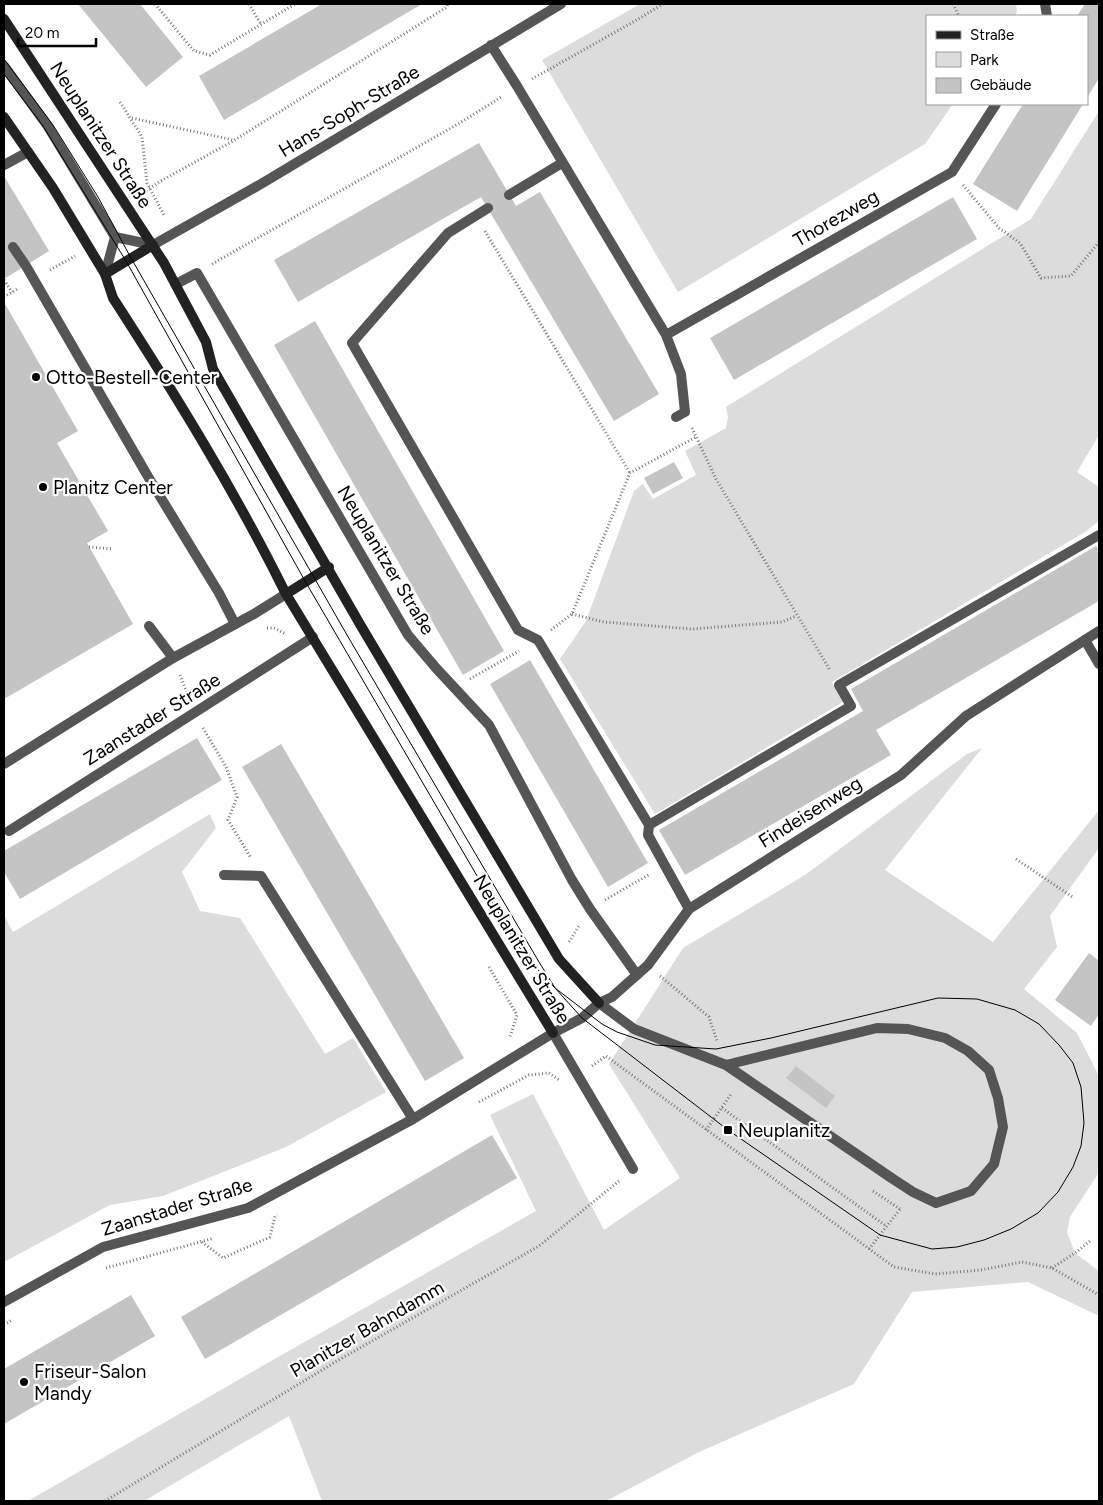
<svg xmlns="http://www.w3.org/2000/svg" width="1103" height="1505" font-family="Figtree,sans-serif">
	<rect width="100%" height="100%" fill="#fff"/>
	<path fill="#dcdcdc" d="M640 4H1016L1017 12 1014 16H927V104H953L925 144 678 292 542 60Z
		M1099 111V435L1077 472 1099 487V521L1085 532 832 682 843 702 655 814 560 659 586 621 634 491 643 484 653 499 696 475 685 451 726 428 728 417 726 407 1031 219Z
		M982 748 885 870 993 942 1099 810V848L1050 916 1057 947 1024 989 1077 1033 1099 1076V1166L1098 1174 1070 1217 1067 1232 1075 1253 1099 1271V1316L1028 1282 912 1292 854 1384 699 1452 606 1501H322L289 1416 144 1501H28L278 1357 536 1211 490 1115 533 1094 604 1230 680 1178 609 1064 683 948 805 875 967 754Z
		M210 814 216 828 182 872 200 911 240 918 325 1054 353 1038 386 1092 286 1147 163 1196 110 1205 4 1262V915L13 932Z"/>
	<path fill="#c4c4c4" d="M78 4H140L183 57 146 87Z
		M322 4H422L224 120 199 76Z
		M1085 4H1099V78L1087 98V16H1077Z
		M1023 104H1083L1017 211 973 184Z
		M479 143 516 206 540 192 659 394 614 421 481 197 298 302 274 260Z
		M4 176 49 251 4 279Z
		M953 197 977 239 734 380 710 338Z
		M4 302 78 431 57 443 108 531 87 543 133 624 4 699Z
		M315 321 504 651 463 675 274 345Z
		M674 462 683 478 653 494 644 478Z
		M1096 546 1099 551V601L876 730 891 755 685 875 659 830 863 711 851 689Z
		M530 660 648 863 608 887 490 684Z
		M197 738 222 780 20 899 4 872V851Z
		M281 744 464 1058 425 1081 242 767Z
		M1089 953 1099 961V1014L1091 1026 1055 1000Z
		M796 1066 835 1096 826 1108 786 1078Z
		M492 1135 517 1178 205 1359 181 1317Z
		M131 1295 155 1336 4 1424V1369Z"/>
	<g fill="none" stroke-linecap="round" stroke-linejoin="round">
		<path stroke="#777" stroke-width="3" stroke-dasharray="1 2.5" stroke-linecap="butt" d="M155 4 194 51 210 55 295 4
			M249 4 261 24
			M953 4 959 16
			M532 79 635 21 663 4
			M120 102 142 137 147 183 165 217
			M132 118 233 140
			M963 185 999 228 1020 243 1041 278 1071 276 1099 242
			M141 195 159 182 233 141 447 7 448 4
			M485 231 630 473
			M212 264 458 124 503 96
			M50 270 75 256
			M4 280 12 292
			M4 297 19 288
			M692 428 716 479 830 670
			M89 547 113 549
			M572 614 604 622 692 629 782 622 796 616
			M267 628H274L286 634
			M551 630 572 614 630 473 696 437
			M180 675 188 695
			M470 679 519 651
			M203 728 226 767 237 797 228 820 251 858
			M1016 859 1074 898
			M605 900 650 874
			M569 942 580 924
			M489 967 517 1015 510 1037
			M660 976 709 1017 717 1041
			M592 1066 606 1056 894 1267 935 1274 981 1270 1022 1262 1052 1268 1099 1295
			M479 1102 529 1075 549 1073 559 1080
			M722 1108 886 1226
			M706 1130 732 1093
			M873 1191 900 1209
			M202 1242 223 1258 270 1237 275 1216 277 1215
			M869 1249 901 1208
			M106 1268 214 1238
			M1052 1268 1075 1253 1090 1241
			M4 1325 12 1320
			M105 1501 337 1361 539 1246 619 1181"/>
		<path stroke="#555" stroke-width="10" d="M4 66 47 125 115 237 105 274
			M4 165 28 152
			M509 195 562 163
			M488 208 448 233 352 343 518 630 538 640 649 825 648 835 689 909
			M115 237 153 245
			M13 247 26 266 150 480 219 593 235 624
			M176 284 197 273 408 635 436 668 489 725 572 880 590 909 637 975
			M149 626 173 658
			M1085 640 1099 664
			M649 825 851 706 839 685 1099 535
			M9 831 313 637
			M224 875 261 876 413 1119
			M599 1003 634 1029 726 1065 893 1179 913 1192 936 1203 971 1191 994 1164 1003 1127 998 1098 989 1070 968 1051 945 1038 908 1029 877 1028 726 1065"/>
		<path stroke="#555" stroke-width="10" d="M1045 4 1047 16
			M491 45 517 86 666 335 681 374 685 412 676 417
			M153 245 261 184 561 4
			M666 335 952 172 996 104
			M4 764 173 658 254 614 286 594
			M553 1033 633 1169
			M4 1302 103 1247 248 1208 413 1119 553 1033 582 1018 599 1003 612 997 648 965 689 909 901 775 966 716 1099 631"/>
		<path stroke="#222" stroke-width="10" d="M4 19 164 263 206 342 213 369 361 626 559 959 599 1003
			M4 117 53 188 105 274 113 298C175 394 235 491 286 594L553 1033
			M105 274 153 245
			M286 594 329 567"/>
		<path stroke="#000" stroke-width="1" d="M4 59 53 125 98 197 131 258 347 635 539 962 555 988 582 1018 728 1130 880 1235 932 1249 957 1247 984 1240 1011 1229 1038 1213 1058 1192 1073 1167 1081 1146 1084 1123 1081 1087 1073 1063 1059 1045 1039 1024 1015 1010 977 999 938 998 771 1038 716 1049 655 1045 617 1032 602 1024 555 988 527 958 515 941 305 581 126 261 43 126 4 74"/>
	</g>
	<g fill="#000" stroke="#fff" stroke-width="2">
		<circle cx="36" cy="377" r="5"/>
		<circle cx="43" cy="487" r="5"/>
		<rect x="723" y="1125" width="10" height="10" rx="2.5"/>
		<circle cx="24" cy="1382" r="5"/>
	</g>
	<g text-anchor="middle" dominant-baseline="central" stroke-width="4.5" stroke-linejoin="round" paint-order="stroke">
		<g font-size="19" fill="#000" stroke="#fff">
			<text transform="translate(349 111) rotate(-31)">Hans-Soph-Straße</text>
			<text transform="translate(101 135) rotate(57)">Neuplanitzer Straße</text>
			<text transform="translate(836 218) rotate(-30)">Thorezweg</text>
			<text transform="translate(386 560) rotate(59)">Neuplanitzer Straße</text>
			<text transform="translate(152 719) rotate(-32)">Zaanstader Straße</text>
			<text transform="translate(810 812) rotate(-32)">Findeisenweg</text>
			<text transform="translate(522 949) rotate(59)">Neuplanitzer Straße</text>
			<text transform="translate(177 1207) rotate(-17)">Zaanstader Straße</text>
			<text transform="translate(367 1329) rotate(-30)">Planitzer Bahndamm</text>
		</g>
		<g font-size="19" fill="#000" stroke="#fff" text-anchor="start">
			<text x="46" y="377">Otto-Bestell-Center</text>
			<text x="53" y="487">Planitz Center</text>
			<text x="738" y="1130">Neuplanitz</text>
			<text x="34" y="1371">Friseur-Salon<tspan x="34" dy="22">Mandy</tspan></text>
		</g>
	</g>
	<rect width="1103" height="1505" fill="none" stroke="#000000" stroke-width="10"/>
	<rect x="926" y="15" width="162" height="90" fill="#ffffff" stroke="#999999"/>
	<rect x="936" y="31" width="25" height="8" fill="#222222" stroke="#999999"/>
	<text x="970" y="40" font-size="15" fill="#000000">Straße</text>
	<rect x="936" y="52" width="25" height="15" fill="#dcdcdc" stroke="#999999"/>
	<text x="970" y="65" font-size="15" fill="#000000">Park</text>
	<rect x="936" y="78" width="25" height="15" fill="#c4c4c4" stroke="#999999"/>
	<text x="970" y="90" font-size="15" fill="#000000">Gebäude</text>
	<path d="M18 38v8h78v-8" fill="none" stroke="#000000" stroke-width="2.5"/>
	<text x="25" y="38" font-size="15" fill="#000000" stroke="#ffffff" stroke-width="4" paint-order="stroke">20 m</text>
</svg>
